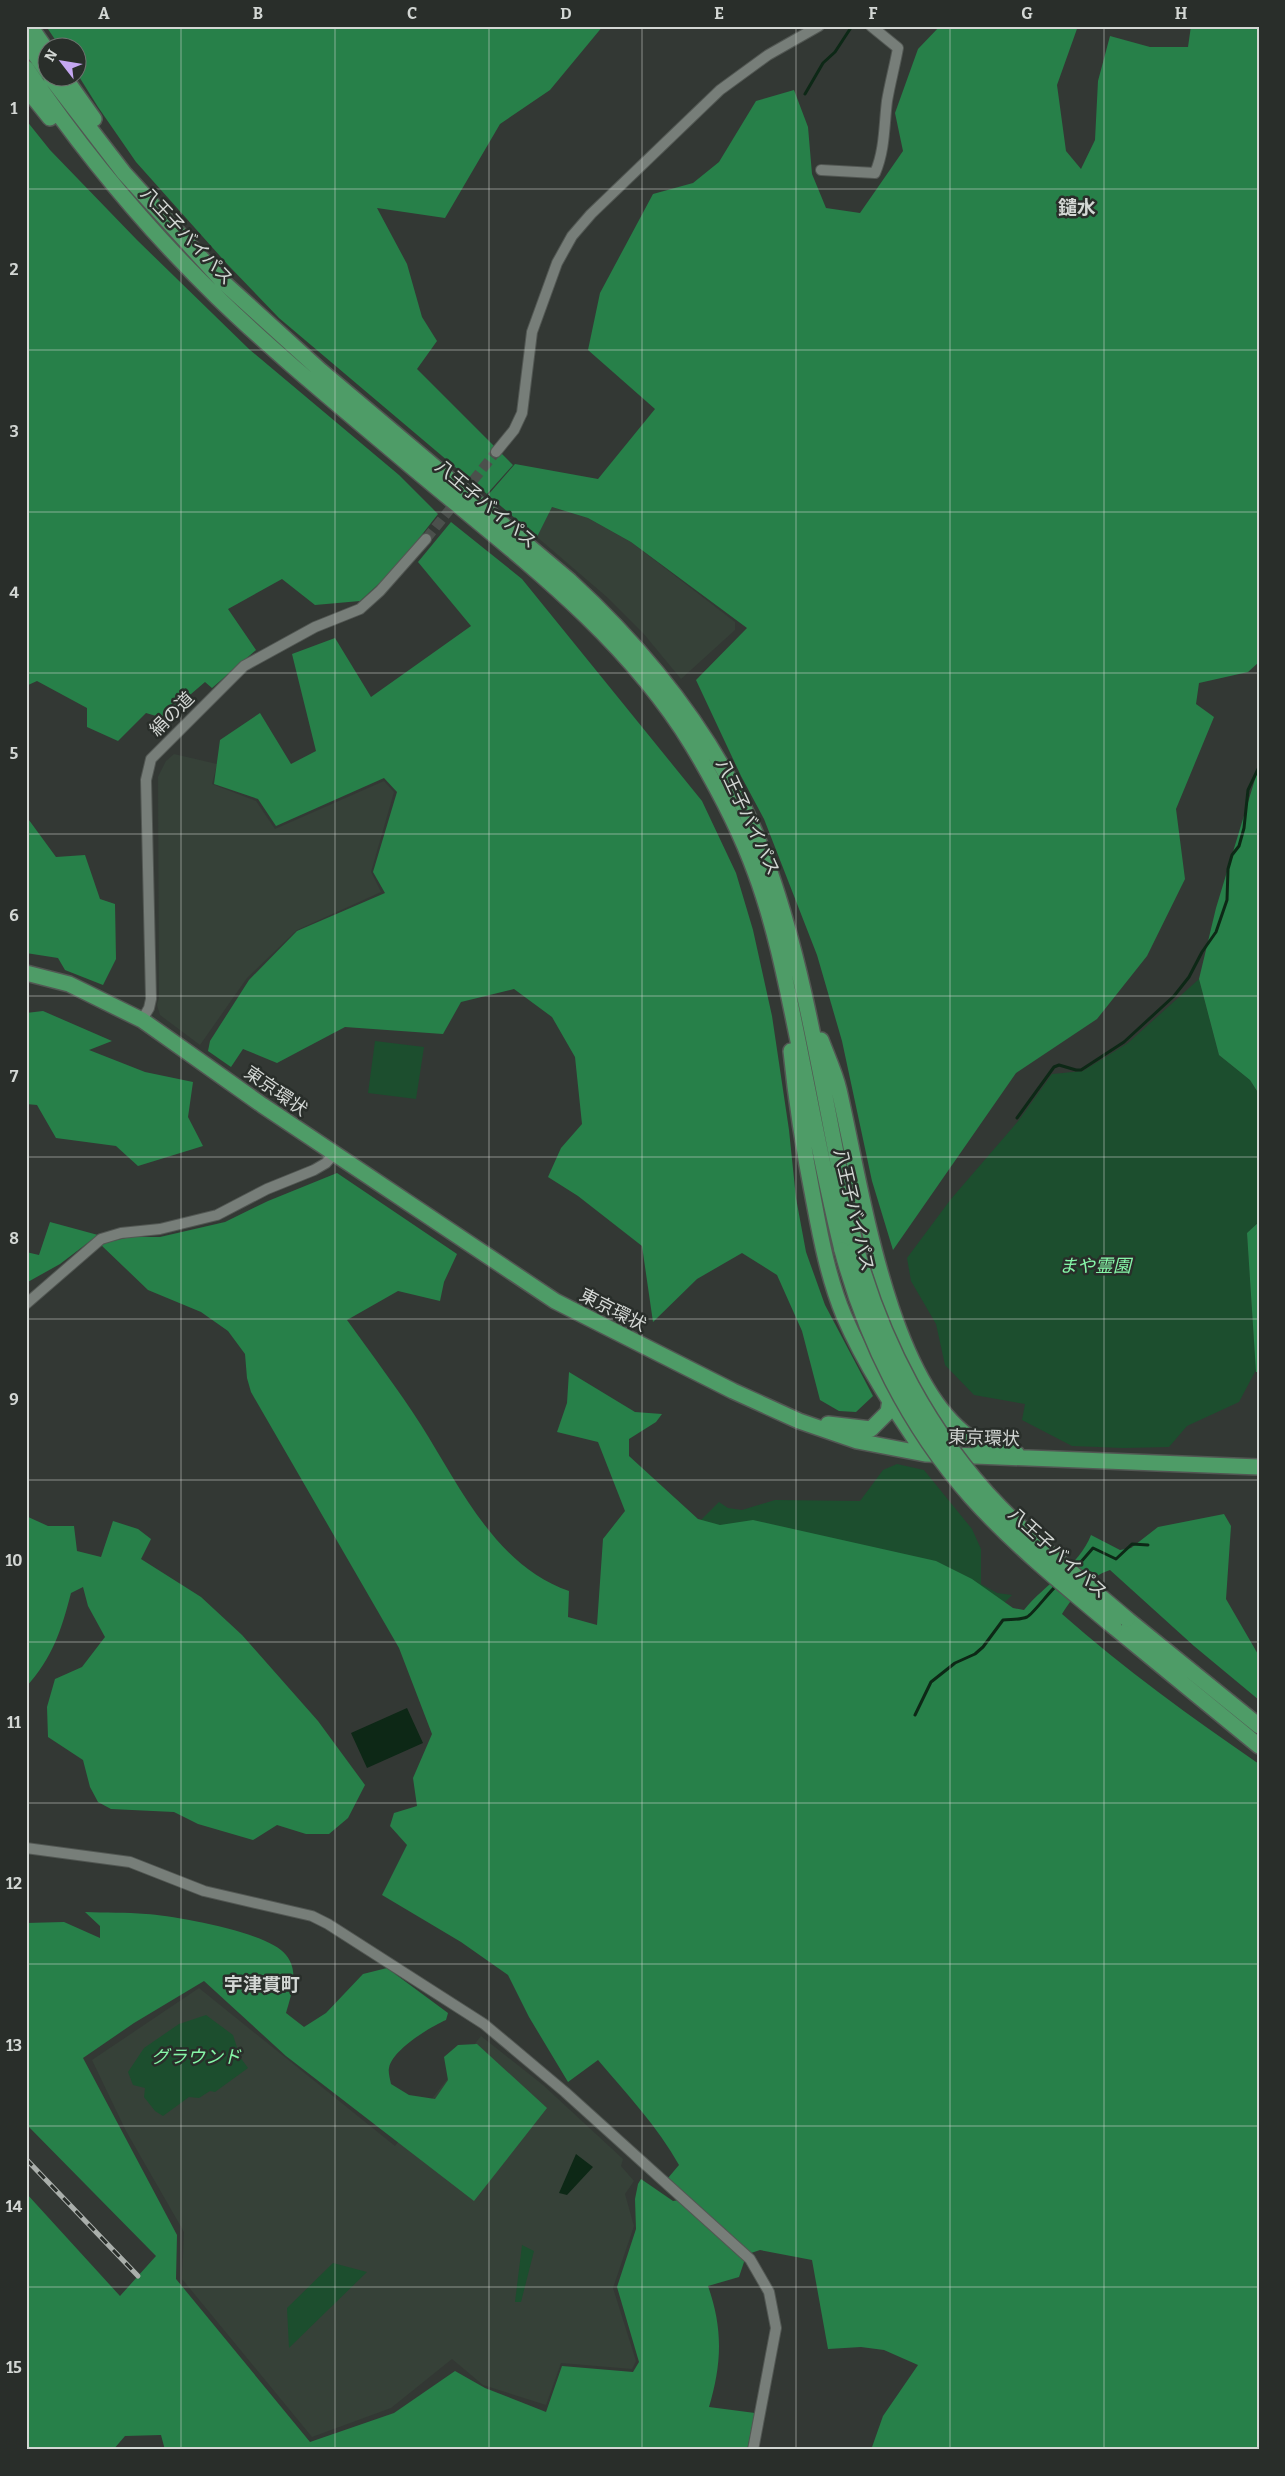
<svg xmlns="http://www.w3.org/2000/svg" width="1285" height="2476" font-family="Bitter,'Noto Sans JP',serif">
	<rect width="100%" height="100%" fill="#333834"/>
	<path fill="#364138" d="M552 507 588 518 631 542 735 622V630L681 679 643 633 608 598 537 537Z
		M174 754 217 764 212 784 256 801 275 829 384 781 394 792 371 872 381 892 297 930 247 978 200 1045 160 1015 157 1005 159 998 158 777 166 761Z
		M199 1988 395 2146 481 2036 543 2085 623 2159 621 2166 634 2181 625 2194 634 2226 613 2288 636 2361 632 2369 561 2363 546 2405 483 2385 452 2359 391 2408 312 2437 182 2279 184 2232 126 2131 92 2060Z"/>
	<path fill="#1c4e2e" d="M1199 979 1219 1055 1250 1080 1259 1094V1222L1247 1233 1256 1370 1239 1402 1187 1426 1169 1447 1123 1448 1072 1446 1022 1420 1025 1404 974 1395 945 1365 936 1324 911 1281 907 1258 951 1199 1019 1120 1052 1074 1083 1071 1128 1043Z
		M375 1041 424 1047 416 1099 368 1093Z
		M897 1464 924 1470 972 1529 981 1549V1584L997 1593 1012 1595 975 1632 673 1548 719 1502 728 1508 742 1510 775 1500 860 1501 883 1470Z
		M206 2015 233 2035 240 2057 248 2068 215 2092 210 2091 199 2098 189 2097 163 2116 155 2111 144 2097 145 2088 133 2085 128 2072 144 2048 179 2024Z
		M522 2245 534 2251 521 2302H515Z
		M333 2263 367 2272 289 2348 287 2308Z"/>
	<path fill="#278049" d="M46 26H603L550 90 500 124 445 218 377 208 407 264 422 317 437 341 417 369 513 465 487 494 279 318 228 265 136 162 98 107 78 75V48L60 47Z
		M940 26H1078L1057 85 1066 151 1081 169 1095 140 1098 81 1110 36 1150 47H1188L1191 26H1259V662L1248 672 1199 683 1196 704 1214 717 1176 809 1185 879 1147 956 1097 1019 1016 1073 893 1250 872 1181 842 1041 817 955 764 819 741 776 696 680 747 628 631 542 588 518 552 507 537 537 488 495 515 464 598 479 655 409 588 350 600 293 653 194 693 183 719 162 756 101 794 90 808 127 812 174 826 208 860 213 903 151 895 113 918 49Z
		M26 120 50 150 137 240 250 350 399 475 438 514 395 569 360 601 315 605 282 579 228 609 256 650 212 688 205 682 163 718 146 713 118 741 87 727V708L37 681 26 686Z
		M451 522 522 579 702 801 736 873 753 930 772 1016 789 1130 796 1198 806 1252 825 1305 873 1396 856 1412 839 1411 820 1400 802 1331 777 1275 742 1253 697 1279 653 1322 642 1246 578 1196 548 1177 561 1148 582 1124 575 1057 552 1017 514 989 461 1002 443 1034 345 1027 277 1063 243 1049 231 1067 208 1051 210 1041 249 980 297 931 385 893 373 872 397 792 384 778 276 826 258 799 214 784 220 740 260 713 291 764 316 751 292 654 335 638 371 697 471 626 418 562Z
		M1259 766V1094L1250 1080 1219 1055 1199 979 1216 908Z
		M26 816 56 857 85 855 100 899 115 904 116 959 103 985 65 970 58 958 26 953Z
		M43 1011 112 1041 89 1050 145 1072 193 1082 188 1117 203 1146 138 1166 116 1146 56 1138 37 1105 26 1104V1013Z
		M337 1173 457 1254 444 1282 440 1301 398 1291 347 1320C372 1355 398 1389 421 1425 460 1487 496 1566 569 1591L568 1617 597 1625 603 1539 625 1511 598 1442 557 1432 567 1403 569 1372 635 1412 662 1414 656 1422 629 1439V1456L698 1519 720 1525 753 1520 936 1561 972 1579 1013 1608 1024 1610C1045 1584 1079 1566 1091 1535L1120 1550 1131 1548 1158 1527 1224 1514 1231 1526 1226 1599 1259 1656V1700L1194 1646 1110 1570C1089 1577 1074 1595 1062 1614 1124 1669 1191 1717 1259 1764V2450H871L883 2416 918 2365 884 2350 861 2347 828 2349 812 2260 760 2250 751 2253 668 2178 679 2165C658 2127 626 2093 598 2060L568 2082 529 2017 508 1975 461 1942 382 1895 407 1845 390 1826 394 1813 417 1806 413 1778 432 1734 399 1648 251 1392 247 1378 245 1354 228 1331 201 1312 148 1290 100 1244 130 1237H160L225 1222 268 1201Z
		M50 1222 98 1235 60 1264 26 1283V1252L39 1255Z
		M1259 1222V1372H1256L1247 1233Z
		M26 1516 48 1526H74L77 1551 101 1557 113 1521 138 1529 151 1539 141 1559 201 1597 242 1635 318 1721 365 1785 348 1818 329 1834H306L277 1825 253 1840 198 1824 174 1812 111 1809 98 1802 90 1787 83 1760 48 1737 47 1707 55 1679 82 1667 105 1637 88 1606 83 1587 71 1593C61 1631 53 1657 26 1687Z
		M85 1912C105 1913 126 1912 146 1914 175 1916 269 1932 286 1955 300 1972 291 1995 286 2013L304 2027 326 2013 363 1974 387 1968 448 2013 446 2020C430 2027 392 2050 389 2068 388 2072 390 2079 391 2084L409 2095 435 2099 448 2080 444 2057 458 2045 477 2044 547 2108 474 2201 286 2056 204 1981 134 2023 83 2058 177 2235 176 2279 310 2442 394 2413 455 2371 485 2388 546 2412 562 2366 633 2372 639 2362 617 2287 636 2229 635 2199 638 2184 641 2179 673 2201 679 2200 745 2259 739 2277 708 2286C723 2329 722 2363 709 2407L755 2413 747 2450H165L161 2435 125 2436 113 2450H26V2193L120 2296 156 2256 26 2124V1923L64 1922 100 1938V1926Z"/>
	<path fill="#0d2816" d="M407 1708 423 1743 367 1768 351 1733Z
		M576 2154 593 2167 567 2195 559 2193Z"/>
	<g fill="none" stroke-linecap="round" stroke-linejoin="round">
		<path stroke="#0d2816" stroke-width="3" d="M805 94 823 63 835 52 852 26
			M1017 1118 1054 1067 1059 1065 1076 1070H1081L1124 1042 1174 996 1189 977 1202 952 1216 932 1227 900 1228 869 1232 855 1239 846 1244 828 1248 790 1259 767V728
			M1074 1570 1093 1548 1116 1559 1132 1544 1148 1545
			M915 1715 931 1682 955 1663 975 1654 983 1647 1003 1620C1010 1619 1020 1620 1027 1617 1033 1614 1049 1592 1057 1585"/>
		<path stroke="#4b504c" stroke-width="10" stroke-dasharray="10 5" stroke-linecap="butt" d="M426 539 496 452"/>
		<g stroke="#525753" stroke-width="12">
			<path id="street" d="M821 170 875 173C885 150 884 125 887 101 890 83 895 65 898 48L871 26
				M496 452 514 430 522 413 532 332 557 263 572 236 591 214 720 90 768 55 819 26
				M142 1020 149 1008 151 999 146 780 151 759 244 666 315 627 360 609 380 591 426 539
				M26 1304 101 1239 121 1233 160 1229 217 1215 267 1189 314 1170 326 1163 334 1154
				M26 1848 130 1862 204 1891 312 1916 328 1924 484 2024 565 2092 750 2259 769 2292 776 2328 753 2450"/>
		</g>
		<g stroke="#525753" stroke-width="18">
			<path id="highway" d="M30 26 48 52
				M26 42 48 73
				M26 68C81 149 146 228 217 297 279 357 347 412 413 468 513 552 623 632 692 745 716 785 739 828 755 872 774 923 785 977 796 1031 811 1104 824 1177 842 1250
				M51 78 124 173 223 282 321 371 570 581C657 661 730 755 769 869 812 992 826 1121 856 1247
				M65 78 94 119
				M26 88 50 118
				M26 973 69 984 142 1020 262 1105 555 1301 733 1391 799 1421 857 1441 925 1454 1259 1467
				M821 1040C827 1056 835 1073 839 1090 861 1185 887 1376 968 1436 982 1447 1001 1448 1017 1454
				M791 1051C796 1101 804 1152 814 1202 821 1240 829 1280 844 1316 865 1365 895 1410 925 1454
				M828 1424 871 1429 888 1412 890 1400
				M1127 1619 1259 1726
				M1114 1627 1259 1746"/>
		</g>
		<use href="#street" stroke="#777e79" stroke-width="10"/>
		<use href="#highway" stroke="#4e9c67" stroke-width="15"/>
		<g stroke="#aaafab" stroke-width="5">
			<path id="rail" d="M26 2159 138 2276"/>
		</g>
		<use href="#rail" stroke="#292e2a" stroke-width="3" stroke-dasharray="9" stroke-linecap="butt"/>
		<g stroke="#525753" stroke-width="18" stroke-linecap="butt">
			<path id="highway-bridge" d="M856 1247C882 1343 930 1434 999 1506 1039 1547 1084 1582 1127 1619
				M842 1250C866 1340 909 1427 971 1497 1014 1545 1065 1586 1114 1627"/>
		</g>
		<use href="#highway-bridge" stroke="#4e9c67" stroke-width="15"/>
	</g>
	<path fill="none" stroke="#d3d7d4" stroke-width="1" stroke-opacity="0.55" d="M181 26V2450M335 26V2450M489 26V2450M642 26V2450M796 26V2450M950 26V2450M1104 26V2450M26 189H1259M26 350H1259M26 512H1259M26 673H1259M26 834H1259M26 996H1259M26 1157H1259M26 1319H1259M26 1480H1259M26 1642H1259M26 1803H1259M26 1964H1259M26 2126H1259M26 2287H1259"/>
	<g text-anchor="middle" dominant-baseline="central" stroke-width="5" stroke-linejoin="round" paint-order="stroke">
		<g font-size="18" fill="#d3d7d4" stroke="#292e2a">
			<text transform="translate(187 236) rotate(47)">八王子バイパス</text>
			<text transform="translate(486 504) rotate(40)">八王子バイパス</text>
			<text transform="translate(172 714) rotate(-45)">絹の道</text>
			<text transform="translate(748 817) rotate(65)">八王子バイパス</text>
			<text transform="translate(276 1091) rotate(35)">東京環状</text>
			<text transform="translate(854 1210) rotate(77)">八王子バイパス</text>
			<text transform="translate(613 1310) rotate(27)">東京環状</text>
			<text transform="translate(984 1438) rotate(2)">東京環状</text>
			<text transform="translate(1058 1553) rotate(42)">八王子バイパス</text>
		</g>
		<g font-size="18" font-style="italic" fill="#86f6a8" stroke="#292e2a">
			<text x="1095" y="1266">まや霊園</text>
			<text x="196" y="2057">グラウンド</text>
		</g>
		<g font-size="19" font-weight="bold" fill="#d3d7d4" stroke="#292e2a">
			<text x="1077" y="207">鑓水</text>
			<text x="262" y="1984">宇津貫町</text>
		</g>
	</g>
	<rect width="1285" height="2476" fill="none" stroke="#292e2a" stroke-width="55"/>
	<g transform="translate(62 62) rotate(301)"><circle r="24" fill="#292e2a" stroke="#6d726e"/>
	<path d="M0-4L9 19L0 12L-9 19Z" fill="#c4a7f1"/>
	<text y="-8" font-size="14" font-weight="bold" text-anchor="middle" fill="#d3d7d4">N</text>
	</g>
	<rect x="28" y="28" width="1230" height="2420" fill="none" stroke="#d3d7d4" stroke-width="2"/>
	<g font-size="16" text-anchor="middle" font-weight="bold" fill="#d3d7d4">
		<text x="104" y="19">A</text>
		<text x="258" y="19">B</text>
		<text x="412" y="19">C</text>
		<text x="566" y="19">D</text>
		<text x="719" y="19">E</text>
		<text x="873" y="19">F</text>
		<text x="1027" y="19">G</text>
		<text x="1181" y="19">H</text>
		<text x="14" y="114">1</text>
		<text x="14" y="275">2</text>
		<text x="14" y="437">3</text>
		<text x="14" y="598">4</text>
		<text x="14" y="759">5</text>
		<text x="14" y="921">6</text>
		<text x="14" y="1082">7</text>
		<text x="14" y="1244">8</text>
		<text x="14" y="1405">9</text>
		<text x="14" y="1566">10</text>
		<text x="14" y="1728">11</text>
		<text x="14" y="1889">12</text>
		<text x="14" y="2051">13</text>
		<text x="14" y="2212">14</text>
		<text x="14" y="2373">15</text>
	</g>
</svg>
